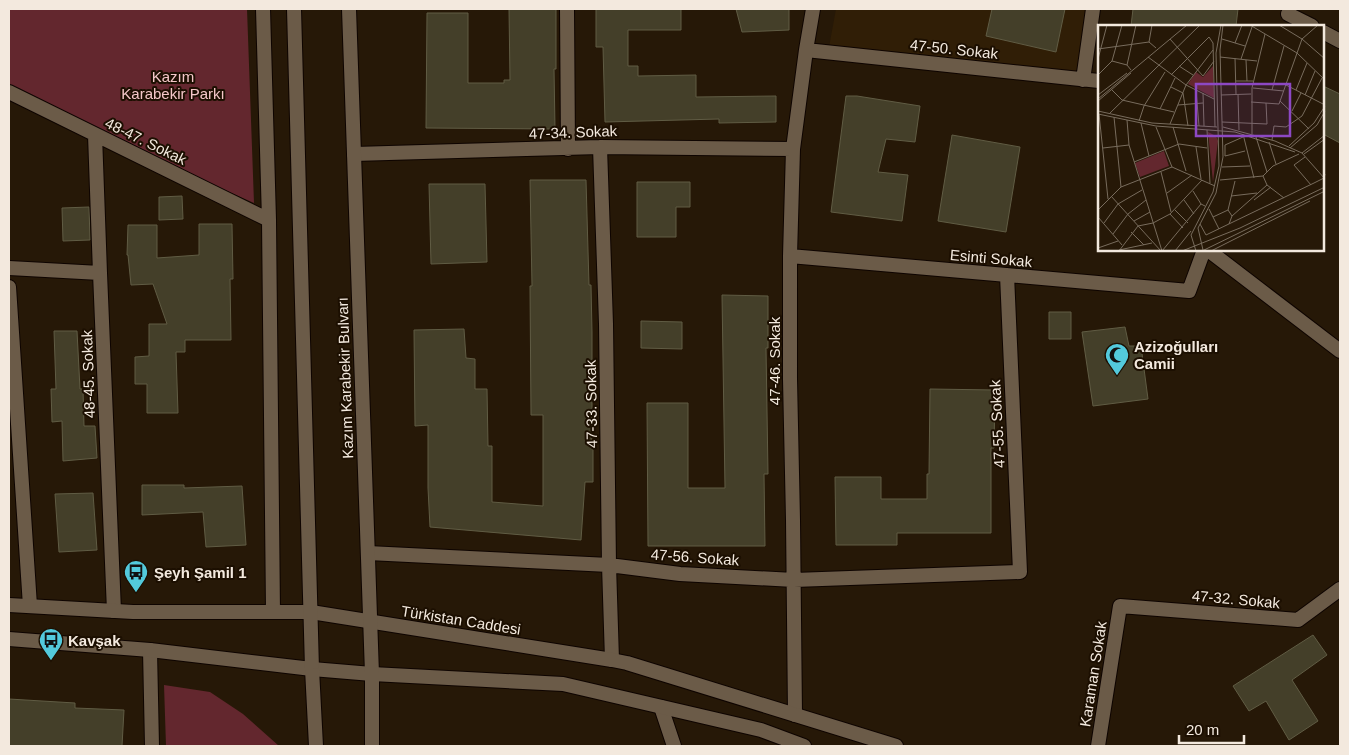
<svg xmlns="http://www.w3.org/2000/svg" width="1349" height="755" font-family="Arial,sans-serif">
	<rect width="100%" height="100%" fill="#261807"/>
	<path fill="#301e06" d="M836 9H1089L1083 74 829 47Z"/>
	<path fill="#63272e" d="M9 9H247L254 203 110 139 9 86Z
		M164 685 210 692 243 714 279 746H166Z"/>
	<path fill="#443f29" stroke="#605c44" d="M509 9H556V69H554L555 129 426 128 427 13H468V83H504V80H510Z
		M596 9H681V30H628V66H638V76L696 75V97L776 96V122L719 123V119L605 122 603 47H596Z
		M736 9H789V30L742 32Z
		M992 9H1065L1056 52 986 36Z
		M1133 9H1238L1236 26H1131Z
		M1323 86 1340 94V143L1323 134Z
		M846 96H857L920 106 915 142 886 139 878 172 908 175 902 221 831 212Z
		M952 135 1020 147 1006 232 938 221Z
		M530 180H586L589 285H591L592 332V448H593V482H585L581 540 430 527 428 488V425L415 426 414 330 464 329 466 358 475 359V389H487L488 446H492V502L543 506V415H531L530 286H532Z
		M637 182H690V207H676V237H637Z
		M429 184H485L487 262 431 264Z
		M182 196 183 219 159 220V197Z
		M89 207 90 240 63 241 62 208Z
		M199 224H232L233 279H230L231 340H185V352H176L178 413H147V384H135V357L149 356V324H167L153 284 131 285 128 255H127L128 225H157V258L199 255Z
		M722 295 768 296V348H766L768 474H764L765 546H648L647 403H688V488H725Z
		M1049 312H1071V339H1049Z
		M641 321 682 322V349L641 348Z
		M1125 327 1129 346H1141L1148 399 1093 406 1082 332Z
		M54 331H77L80 389H83L84 426H95L97 458 63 461 62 421 52 422 51 389H56Z
		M930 389 995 390 994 448H991V533H897V545H836L835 477H881V499H927V474H929Z
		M142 485H184V488L242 486 246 545 206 547 203 512 142 515Z
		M93 493 97 550 59 552 55 494Z
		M1313 635 1327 655 1292 680 1318 721 1289 740 1266 701 1249 711 1233 686Z
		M9 699 75 703V708L124 710 122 746H9Z"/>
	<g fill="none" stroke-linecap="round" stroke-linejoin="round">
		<g stroke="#0e0400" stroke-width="16">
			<path id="minor" d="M263 9 269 220 273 612
				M567 9 568 149
				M1288 14 1312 26
				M1323 32 1340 41
				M806 50 1099 81
				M1083 80 1093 9
				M9 92 269 220
				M95 135 100 273 114 611
				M600 147 606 324 609 565 612 660
				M354 154 600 147 793 149
				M1208 250 1340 351
				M790 256 1189 291 1204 250
				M9 268 100 273
				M9 287 30 606
				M368 553 609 565 680 574 794 580 1020 572 1007 275
				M150 650 152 746
				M661 707 674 746
				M795 715 793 520 790 379V256L793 149 806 50 813 9
				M1098 746 1120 606 1298 620 1340 589"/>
		</g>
		<g stroke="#0e0400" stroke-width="16">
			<path id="tertiary" d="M9 605 133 612H311L612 660 627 663 896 746
				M9 639 150 650 312 669 372 674 563 684 761 730 804 746"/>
		</g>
		<g stroke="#0e0400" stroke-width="16">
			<path id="secondary" d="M294 9 312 669 316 746
				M349 9 372 674V746"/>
		</g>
		<use href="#minor" stroke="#6b5b48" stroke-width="14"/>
		<use href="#tertiary" stroke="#6b5b48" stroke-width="14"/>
		<use href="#secondary" stroke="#6b5b48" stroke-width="14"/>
	</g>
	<defs>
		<g id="mosque-pin" transform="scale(1.25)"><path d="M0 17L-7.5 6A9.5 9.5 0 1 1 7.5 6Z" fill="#53cadc" stroke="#1c0f01"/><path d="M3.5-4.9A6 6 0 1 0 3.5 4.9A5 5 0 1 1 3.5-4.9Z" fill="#111"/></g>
		<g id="bus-pin" transform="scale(1.25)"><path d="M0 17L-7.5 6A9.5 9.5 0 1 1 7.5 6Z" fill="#53cadc" stroke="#1c0f01"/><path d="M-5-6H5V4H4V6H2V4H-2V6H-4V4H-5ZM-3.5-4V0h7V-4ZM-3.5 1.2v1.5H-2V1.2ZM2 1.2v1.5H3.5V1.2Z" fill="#111"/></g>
	</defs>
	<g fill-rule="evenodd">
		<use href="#mosque-pin" x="1117" y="355"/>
		<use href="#bus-pin" x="136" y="572"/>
		<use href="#bus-pin" x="51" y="640"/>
	</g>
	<g text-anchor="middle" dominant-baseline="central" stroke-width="4" stroke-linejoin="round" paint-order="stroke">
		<g font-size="15" fill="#f3e9de" stroke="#1c0f01">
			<text transform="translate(954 49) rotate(6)">47-50. Sokak</text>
			<text transform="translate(573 132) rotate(-2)">47-34. Sokak</text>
			<text transform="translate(146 141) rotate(26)">48-47. Sokak</text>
			<text transform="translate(991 258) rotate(5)">Esinti Sokak</text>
			<text transform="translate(774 361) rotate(-90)">47-46. Sokak</text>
			<text transform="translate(88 374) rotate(-92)">48-45. Sokak</text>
			<text transform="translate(345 378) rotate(-92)">Kazım Karabekir Bulvarı</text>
			<text transform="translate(591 404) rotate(-91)">47-33. Sokak</text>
			<text transform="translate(997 424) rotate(-93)">47-55. Sokak</text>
			<text transform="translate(695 557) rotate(4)">47-56. Sokak</text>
			<text transform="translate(1236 599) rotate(5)">47-32. Sokak</text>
			<text transform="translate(461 620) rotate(9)">Türkistan Caddesi</text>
			<text transform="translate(1093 674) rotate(-81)">Karaman Sokak</text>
		</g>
		<g font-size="15" fill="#f4c7c8" stroke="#1c0f01">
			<text x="173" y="76">Kazım<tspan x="173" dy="17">Karabekir Parkı</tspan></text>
		</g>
		<g font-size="15" font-weight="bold" fill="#f3e9de" stroke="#1c0f01" text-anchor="start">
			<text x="1134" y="346">Azizoğulları<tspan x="1134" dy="17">Camii</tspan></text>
			<text x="154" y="572">Şeyh Şamil 1</text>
			<text x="68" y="640">Kavşak</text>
		</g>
	</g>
	<g transform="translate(1098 25)">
		<rect width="226" height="226" fill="#261807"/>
		<path d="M115 41 116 73 90 59 98 47 105 52ZM110 107 118 111 120 116 115 157ZM66 126 71 141 42 152 37 138Z" fill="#63272e"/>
		<path fill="none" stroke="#786c5d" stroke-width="1" d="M152 0 199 28 227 55M181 0 204 14 227 34M111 12 115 18 117 102M72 14 105 51 116 36M124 14 147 21M51 17 54 0M137 18 144 0M0 24 51 17 58 23M50 32 88 60 116 74M122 32 159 36M137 33 138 69M0 34 9 0M143 34 154 2M148 35 149 56M14 36 29 40M81 41 95 50M33 45 29 40 38 0M0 50 14 36 24 0M73 50 111 12M138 56H155M188 60 227 80M73 62 85 68 90 101M155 63 186 66M14 65 24 75 76 87M98 65 101 101M174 65 186 21M198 65 209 38M105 68 106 101M140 69 141 105M0 70 29 48M123 70 153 69M207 70 217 46M0 74 89 0M0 76 33 48M182 76 211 104M153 77 181 79 204 14 220 0M80 80 105 78M62 84 77 53M0 86 54 98 119 102M194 86 203 68M0 89 58 101 137 107 197 127M1 89 10 174M11 89 102 0M16 92 23 162M29 95 31 120 64 226M41 96 46 81 67 47M124 97 169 99 168 78M43 98 51 131M72 99 88 60 115 25M58 102 74 142M75 102 88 146M125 102 177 116 204 128 227 154M109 105 112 158M145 109 156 153M154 109V63L167 9M158 112 169 147M174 115 176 101 188 102 204 91 224 53M171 117 178 139M191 121 216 98 227 81M98 122 103 154M5 123 31 120M192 123 219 100 227 86M204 128 227 110M206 129 227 114M127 131V120L145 112M127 131 147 126M207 132 196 140 213 160M36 137 81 119 109 123M124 142 152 141M63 147 73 187M165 151 169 160 186 173M122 155 165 151 175 141 201 129M95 166 103 179M69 168 94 150M13 171 63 226M133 171 159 168M86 175 96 189M156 175 173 162M111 184 121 204M0 185 23 162 74 142 117 161M77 185 90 198M130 185 134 191 131 199M72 189 85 203M134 191 169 160M0 192 24 220M115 192 130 185 137 156M36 196 52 187M6 198 20 179 44 165M102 199 108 210 216 158 226 153 227 149M33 207 46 220M15 209 30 189 48 175M0 223 20 216M21 225 54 218M105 225 100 203 118 168 125 132 122 25 125 0M21 226 40 201 55 198 72 189 104 155M64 226 103 179 107 181M77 226 93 206M84 226 142 203 227 162M98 226 93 210 115 167 121 141 118 28 123 0M104 226 227 166M113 226 212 176"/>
		<path fill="#8d48c4" fill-opacity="0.15" stroke="#8d48c4" stroke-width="2.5" d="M98 59H192V111H98Z"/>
		<rect width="226" height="226" fill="none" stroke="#f3e9de" stroke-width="2.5"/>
	</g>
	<rect width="1349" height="755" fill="none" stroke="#f3e9de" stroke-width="20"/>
	<path d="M1179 735v8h65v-8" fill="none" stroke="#f3e9de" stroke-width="2.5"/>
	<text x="1186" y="735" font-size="15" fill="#f3e9de" stroke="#1c0f01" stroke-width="4" paint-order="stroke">20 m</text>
</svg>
